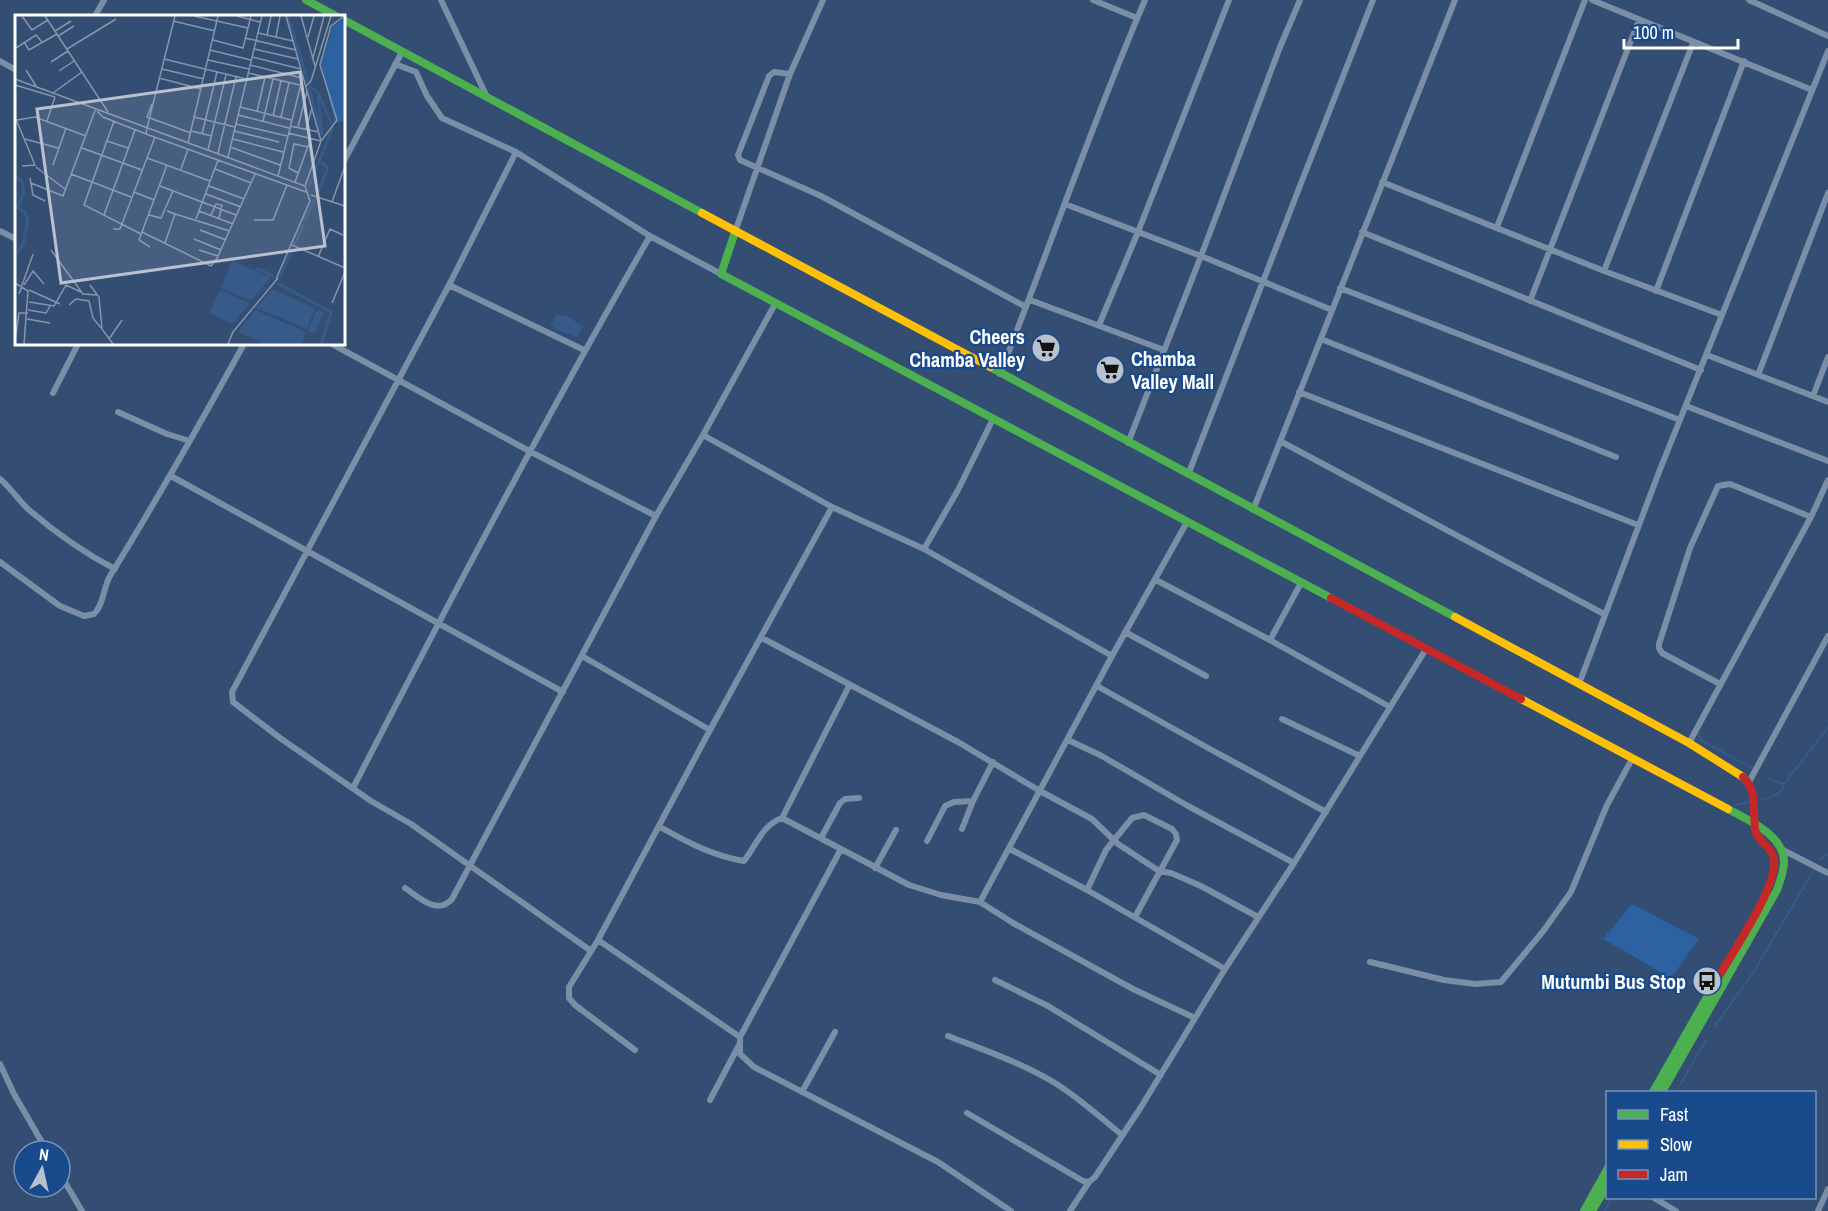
<svg xmlns="http://www.w3.org/2000/svg" width="1828" height="1211" font-family="'Archivo Narrow',sans-serif">
	<rect width="100%" height="100%" fill="#334e72"/>
	<path fill="#2c61a2" d="M1632 904 1699 939 1671 978 1603 939Z"/>
	<path fill="#365a89" d="M556 314 567 316 583 327 577 337 557 330 551 324Z"/>
	<g fill="none" stroke-linecap="round" stroke-linejoin="round">
		<path stroke="#365a89" stroke-width="2" d="M1699 734 1702 741 1752 768
			M1769 778 1782 784 1785 783
			M1762 800C1773 797 1781 795 1785 783L1828 727
			M1736 805 1749 802
			M1820 860 1828 854
			M1714 1027 1755 970 1813 871
			M1676 1092 1706 1040
			M1605 1211 1612 1198"/>
		<path stroke="#7a8ea6" stroke-width="6" d="M441 0 487 97
			M1093 0 1137 18
			M1592 0 1812 90
			M1749 0 1828 36
			M95 16 104 0
			M0 61 16 70
			M395 64 416 72 427 96 442 118 516 152 650 236 721 274
			M790 74 774 72 769 76 738 155 740 160 821 196 1026 307
			M516 152 449 285 232 692 233 702 280 738 371 801 411 824 591 951
			M344 161 402 52
			M1382 182 1604 271 1722 315
			M1065 204 1201 256 1332 310
			M1497 227 1585 0
			M0 231 16 239
			M735 232 790 74 823 0
			M1362 232 1701 370
			M1604 271 1693 43
			M449 285 584 350
			M1340 288 1680 420
			M1656 291 1744 61
			M1030 300 1164 350
			M1530 301 1639 20
			M1099 325 1138 232 1229 0
			M1321 339 1616 457
			M332 344 531 452 656 516
			M1707 355 1828 402
			M1000 374C1049 250 1092 123 1145 0
			M1758 375 1828 193
			M1299 392 1638 525
			M53 393 78 344
			M1813 396 1828 357
			M1686 406 1828 461
			M118 412 167 434 190 441
			M703 435 832 507 924 549 1112 656
			M1280 441 1604 614
			M1128 443 1201 256 1280 47 1300 0
			M1188 475C1250 316 1310 158 1373 0
			M171 476 563 692
			M0 479C11 488 19 501 29 510 56 533 84 553 115 569
			M1253 510 1455 0
			M924 549 958 490 993 419
			M0 562 60 606 84 616 94 614C104 604 103 588 110 576 157 500 201 422 244 344
			M1156 580 1270 640 1390 707
			M1125 632 1206 676
			M762 638 958 742 1040 791 1092 819 1118 844 1159 871 1171 873 1201 886 1258 917
			M1270 640 1301 583
			M582 656 710 730
			M1579 684 1659 472 1828 51
			M1720 684 1662 653 1659 648V644L1690 548 1718 486 1730 484 1811 517 1828 480
			M1097 686 1208 748 1326 812
			M1282 719 1360 756
			M1068 740 1100 755 1188 806 1294 863
			M1689 743 1812 515
			M1749 782 1828 636
			M353 788C449 602 546 417 650 236
			M782 818 841 849 740 1037V1054L754 1067 938 1162 1011 1211
			M660 827C687 842 713 856 744 861 756 846 762 825 782 818L849 686
			M962 829 973 801 993 762
			M821 838 840 803 845 799 859 798
			M927 841 945 806 954 802 973 801
			M841 849 909 885 941 895 980 902 1013 923 1133 989 1195 1018
			M1010 849 1087 890 1225 969
			M1783 850 1828 873
			M875 868 896 830
			M405 888C419 897 437 916 452 899L656 516 703 435 775 304
			M1087 890 1106 850 1132 818 1144 815 1172 829 1176 834 1177 840 1135 917
			M980 902 1112 656 1187 522
			M598 940 740 1037
			M1370 962 1444 980 1475 984 1501 982 1544 930 1571 892 1607 805 1632 759
			M995 980 1048 1006 1161 1075
			M948 1036C984 1050 1022 1063 1055 1083 1079 1098 1100 1117 1122 1135
			M635 1050 575 1005 569 998V987L598 940 710 730 832 507
			M0 1064 14 1094 47 1151
			M802 1092 835 1032
			M710 1100 739 1045
			M967 1113 1083 1181 1089 1182 1095 1177 1141 1107 1225 969 1294 863 1426 649
			M60 1174 82 1211
			M1654 1198 1676 1211
			M1070 1211 1089 1182
			M1818 1211 1828 1189"/>
		<path stroke="#4caf50" stroke-width="8" d="M306 0 336 16
			M344 20 702 213
			M735 232 721 274 1331 598
			M990 367 1455 617
			M1653 1092 1719 976
			M1662 1092 1777 890C1780 881 1784 872 1784 862 1784 835 1748 820 1728 809
			M1584 1211 1608 1168
			M1592 1211 1608 1184"/>
		<path stroke="#ffc107" stroke-width="8" d="M702 213 990 367
			M1455 617 1689 743 1743 777
			M1521 699 1728 809"/>
		<path stroke="#c62828" stroke-width="8" d="M1331 598 1521 699
			M1719 976C1734 950 1778 886 1774 859 1773 847 1756 841 1755 829 1753 811 1757 789 1743 777"/>
	</g>
	<defs>
		<g id="supermarket-disc" transform="scale(1.5)"><circle r="9.5" fill="#b8c1ce" stroke="#194a8c"/><path d="M-6-5.5h2.5l.6 2H6L4.5 2H-2.5L-4.4-4H-6ZM-1.5 3.2a1.3 1.3 0 1 0 .1 0ZM3 3.2a1.3 1.3 0 1 0 .1 0Z" fill="#111"/></g>
		<g id="bus-disc" transform="scale(1.5)"><circle r="9.5" fill="#b8c1ce" stroke="#194a8c"/><path d="M-5-6H5V4H4V6H2V4H-2V6H-4V4H-5ZM-3.5-4V0h7V-4ZM-3.5 1.2v1.5H-2V1.2ZM2 1.2v1.5H3.5V1.2Z" fill="#111"/></g>
	</defs>
	<g fill-rule="evenodd">
		<use href="#supermarket-disc" x="1046" y="348"/>
		<use href="#supermarket-disc" x="1110" y="370"/>
		<use href="#bus-disc" x="1707" y="981"/>
	</g>
	<g text-anchor="middle" dominant-baseline="central" stroke-width="4.5" stroke-linejoin="round" paint-order="stroke">
		<g font-size="20" font-weight="bold" fill="#fff" stroke="#194a8c" text-anchor="end">
			<text x="1025" y="336">Cheers<tspan x="1025" dy="23">Chamba Valley</tspan></text>
			<text x="1131" y="358" text-anchor="start">Chamba<tspan x="1131" dy="23">Valley Mall</tspan></text>
			<text x="1686" y="981">Mutumbi Bus Stop</text>
		</g>
	</g>
	<g transform="translate(15 15)">
		<rect width="330" height="330" fill="#334e72"/>
		<path d="M330 2V106L320 108 306 50 318 11Z" fill="#2c61a2"/>
		<path d="M217 246 256 262 236 286 206 273ZM257 274 300 293 292 314 241 293ZM205 275 235 288 218 309 194 298ZM302 294 309 297 300 319 293 316ZM240 295 291 317 286 329H250L223 317Z" fill="#365a89"/>
		<path fill="none" stroke="#365a89" stroke-width="3" d="M273 1 293 67M294 70 303 78 307 120M294 73 307 120M303 78 317 109M0 161 7 167 9 178 2 193 10 197 13 205 8 230 0 240M293 173 318 112M302 180 313 153 306 147M289 207 300 184M280 229 289 209M241 253 259 261M264 263 278 233M262 268 316 297 306 329"/>
		<path fill="none" stroke="#8595aa" stroke-width="1.5" d="M7 1 17 15 33 5M30 1 93 97M179 1 233 13M222 1 245 7M271 1 306 126M286 1 300 51M158 6 200 16M40 16 56 6M243 18 278 26M252 20 256 1M43 21 59 11M261 22 265 1M293 22 299 1M230 23 281 35M198 25 228 33 236 1M9 27 14 35 42 19M1 33 21 20 27 27M52 34 101 4M239 34 283 44M195 35 236 45M237 42 286 54M298 43 309 1M149 44 231 64M193 45 234 54M36 47 53 36M235 50 287 63M147 54 189 64M11 55 21 71M44 56 59 46M233 58 285 70M144 63 186 74M0 64 290 171 295 186 261 264M0 70 40 82M291 71 296 66 316 1M38 78 67 57M137 89 132 102 176 118M225 92 276 105M82 96 88 102 131 119M242 97 250 62M223 100 274 113M258 101 266 66M0 102 20 150 7 151M179 102 220 112M266 102 274 68M2 105 20 102 71 121M32 106 40 82M99 106 69 190 126 219M248 106 258 64M221 109 272 121M275 111 304 117M283 112 292 76M132 113 160 1M132 113 131 119 291 177M291 114 297 93M176 116 197 121M219 116 264 127M273 118 306 126M187 119 202 57M10 124 43 133M218 124 268 137M92 126 113 133M173 128 203 1M215 132 265 150M67 133 127 155M193 135 211 60M203 138 221 62M213 142 247 1M132 143 195 166M38 150 51 113M21 152 50 174M166 154 173 134M200 154 236 168M283 158 274 153 279 129 293 132 296 124M56 159 116 182M263 161 288 61M15 163 18 180 30 186M280 167 293 131M16 168 48 181 81 93M145 171 221 200M194 171 229 184M290 171 306 126 322 105 305 50 316 11 329 1M119 177 139 185M191 179 226 192M296 180 330 191M317 187 330 151M184 196 218 209M160 199 215 216M89 200 120 115M134 200 146 203 158 176M196 200 201 189 207 190 204 203M181 204 203 145M239 205H258L272 170M98 214H105L140 122M185 215 211 225M127 217 196 251 203 242M179 224 206 235M150 228 160 199 152 196M277 230 330 253M135 232 124 225 152 150M36 235 68 279 82 280M184 235 203 241 240 159M303 242 315 214 328 220M0 268 13 276 9 329M9 270 18 256 29 269M75 270 84 282 87 314 98 329M14 275 45 289M4 279 18 239M14 287 39 291 51 270 66 277M317 288 330 257M54 290 61 284 74 286 78 303 86 313M13 295 31 298 35 291M12 304 35 308M94 324 107 305M0 327 4 298H13M213 329 218 317 263 263"/>
		<path fill="#b8c1ce" fill-opacity="0.15" stroke="#b8c1ce" stroke-width="3" d="M285 57 310 231 46 268 22 94Z"/>
		<rect width="330" height="330" fill="none" stroke="#fff" stroke-width="3"/>
	</g>
	<rect x="1606" y="1091" width="210" height="108" fill="#194a8c" stroke="#7592ba" stroke-width="1.5"/>
	<rect x="1618" y="1110" width="30" height="9" fill="#4caf50" stroke="#7592ba" stroke-width="1.5"/>
	<text x="1660" y="1121" font-size="18" fill="#ffffff">Fast</text>
	<rect x="1618" y="1140" width="30" height="9" fill="#ffc107" stroke="#7592ba" stroke-width="1.5"/>
	<text x="1660" y="1151" font-size="18" fill="#ffffff">Slow</text>
	<rect x="1618" y="1170" width="30" height="9" fill="#c62828" stroke="#7592ba" stroke-width="1.5"/>
	<text x="1660" y="1181" font-size="18" fill="#ffffff">Jam</text>
	<g transform="translate(42 1169) rotate(8)"><circle r="28" fill="#194a8c" stroke="#7592ba" stroke-width="1.5"/>
	<path d="M0-4.5L10 22L0 15L-10 22Z" fill="#b8c1ce"/>
	<text y="-9" font-size="16" font-weight="bold" text-anchor="middle" fill="#ffffff">N</text>
	</g>
	<path d="M1624 39v9h114v-9" fill="none" stroke="#ffffff" stroke-width="3"/>
	<text x="1633" y="39" font-size="18" fill="#ffffff" stroke="#194a8c" stroke-width="4.5" paint-order="stroke">100 m</text>
</svg>
